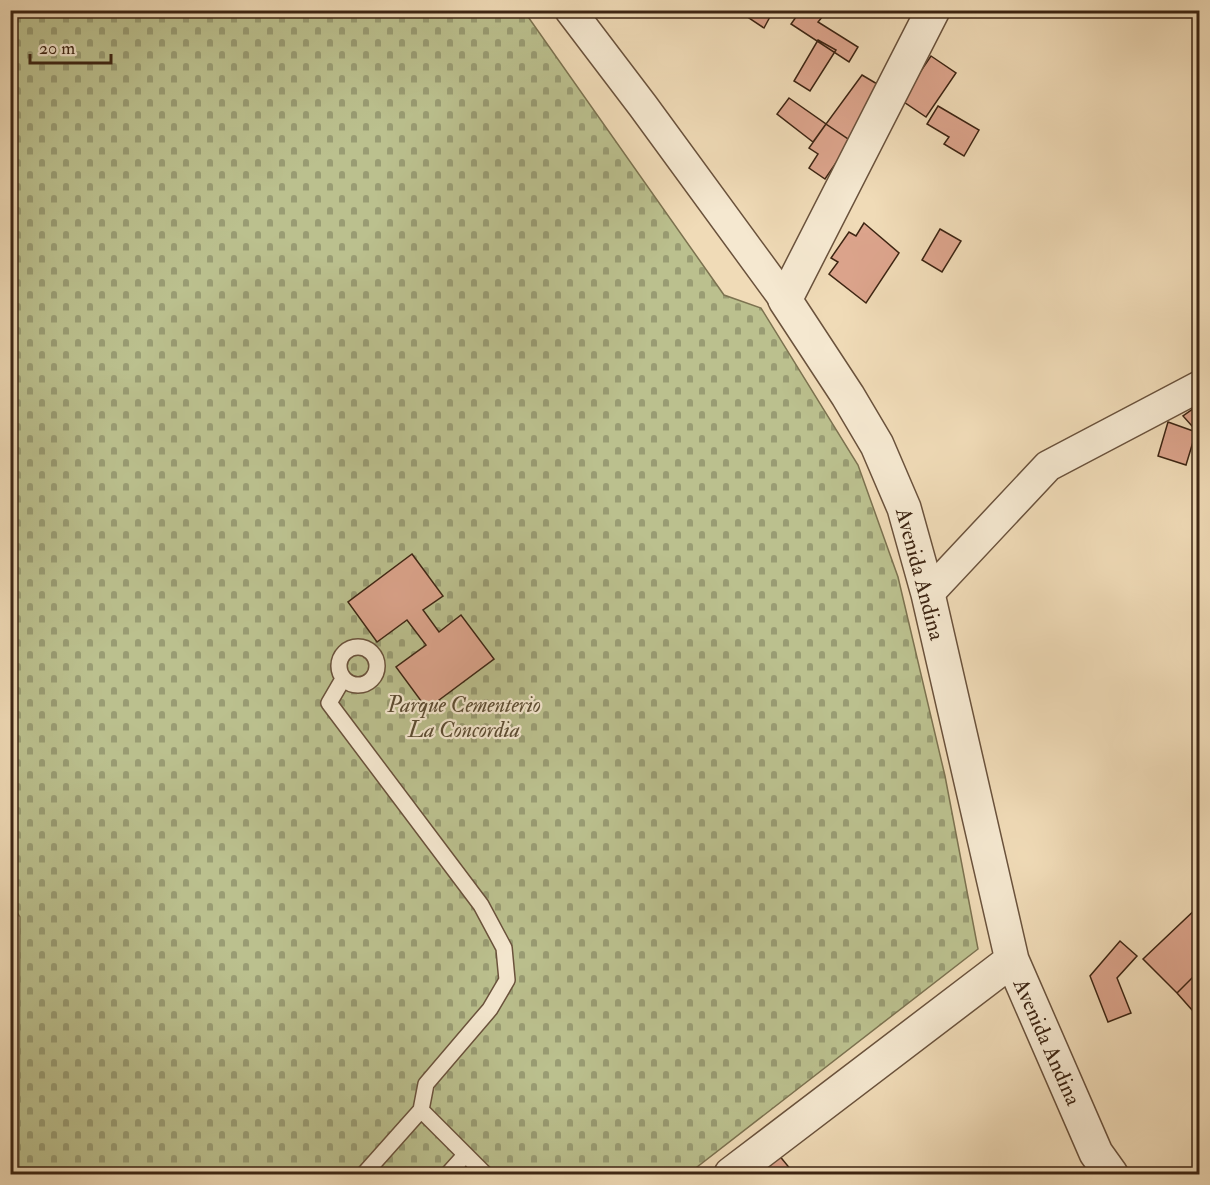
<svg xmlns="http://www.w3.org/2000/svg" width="1210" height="1185" font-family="'IM FELL Double Pica',serif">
	<defs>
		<pattern id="cemetery-stones" width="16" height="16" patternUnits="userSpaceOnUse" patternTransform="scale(1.5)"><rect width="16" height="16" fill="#bbc08e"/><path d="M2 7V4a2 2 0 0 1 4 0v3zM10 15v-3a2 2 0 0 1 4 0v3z" fill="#999c73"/></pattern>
	</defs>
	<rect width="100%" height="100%" fill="#f0dbb7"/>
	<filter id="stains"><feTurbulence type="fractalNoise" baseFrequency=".00333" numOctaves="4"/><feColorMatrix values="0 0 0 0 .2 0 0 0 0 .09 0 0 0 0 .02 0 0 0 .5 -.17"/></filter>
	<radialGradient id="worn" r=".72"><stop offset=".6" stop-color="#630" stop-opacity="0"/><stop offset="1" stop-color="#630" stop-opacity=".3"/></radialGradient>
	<path fill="url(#cemetery-stones)" stroke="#7c7250" stroke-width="1.5" d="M11 11H524L724 295 761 308 858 465 898 577 945 776 978 949 688 1174H19L20 917 11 903Z"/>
	<path fill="#dca48c" stroke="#3d2513" stroke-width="1.5" d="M737 10H768L772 13 764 28Z
		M801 10H828L818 22 858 47 849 62 791 24Z
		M818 40 836 50 810 91 794 81Z
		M931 56 956 73 926 117 901 100Z
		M862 75 884 88 851 141 826 124Z
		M789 98 826 124 813 142 777 114Z
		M938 106 979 130 964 156 944 144 949 137 927 124Z
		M826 124 851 141 825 179 809 168 818 154 809 148Z
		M864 223 899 253 866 303 829 274 838 262 831 258 849 232 856 236Z
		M940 229 961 241 942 272 922 260Z
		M1200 404V435L1183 416Z
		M1168 422 1196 432 1186 465 1158 456Z
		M412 554 443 596 423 610 439 632 461 615 494 659 427 709 396 667 426 645 407 620 377 642 348 602Z
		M1200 905V970L1177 993 1143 959Z
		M1120 941 1137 956 1117 978 1131 1013 1108 1022 1090 976Z
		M1193 977 1200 985V1019L1177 993Z
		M778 1154 792 1171 788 1174H753Z"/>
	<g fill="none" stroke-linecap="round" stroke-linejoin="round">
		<g stroke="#6a523c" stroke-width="18">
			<path id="service" d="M339 666a19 19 0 1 1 38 0a19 19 0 1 1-38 0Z
				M343 679 329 703 481 905 504 948 507 980 490 1009 426 1084 421 1110 485 1174
				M364 1174 421 1110
				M448 1174 465 1155"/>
		</g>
		<g stroke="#6a523c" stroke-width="33">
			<path id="minor" d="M570 10 643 106 785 300
				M928 594 1048 466 1200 386"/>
		</g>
		<g stroke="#6a523c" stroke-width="36">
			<path id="tertiary" d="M933 10 785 300 848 396 877 445 904 508 928 594 1012 960 1096 1153 1111 1174
				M731 1174 1012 960"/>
		</g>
		<use href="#service" stroke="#f5e8d0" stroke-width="15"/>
		<use href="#minor" stroke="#f5e8d0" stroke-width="30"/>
		<use href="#tertiary" stroke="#f5e8d0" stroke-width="33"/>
	</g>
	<g text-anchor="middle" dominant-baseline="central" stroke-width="4.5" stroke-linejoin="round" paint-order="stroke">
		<g font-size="22" fill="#3d2513" stroke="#f5e8d0">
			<text transform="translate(920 574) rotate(75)">Avenida Andina</text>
			<text transform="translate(1047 1042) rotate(66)">Avenida Andina</text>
		</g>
		<g font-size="22" font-style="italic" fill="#5c4c32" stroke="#f5e8d0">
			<text x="464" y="705">Parque Cementerio<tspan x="464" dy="25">La Concordia</tspan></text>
		</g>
	</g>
	<rect width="1210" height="1185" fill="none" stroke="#f0dbb7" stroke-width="36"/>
	<rect x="12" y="12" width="1186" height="1161" fill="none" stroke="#3d2513" stroke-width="3"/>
	<rect x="18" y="18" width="1174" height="1149" fill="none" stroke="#3d2513" stroke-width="1.5"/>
	<path d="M30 54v9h81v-9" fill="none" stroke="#3d2513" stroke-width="3"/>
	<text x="39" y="54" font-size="18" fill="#3d2513" stroke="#f5e8d0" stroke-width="4.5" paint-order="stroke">20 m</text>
	<rect width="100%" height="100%" filter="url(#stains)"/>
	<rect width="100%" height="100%" fill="url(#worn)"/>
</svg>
